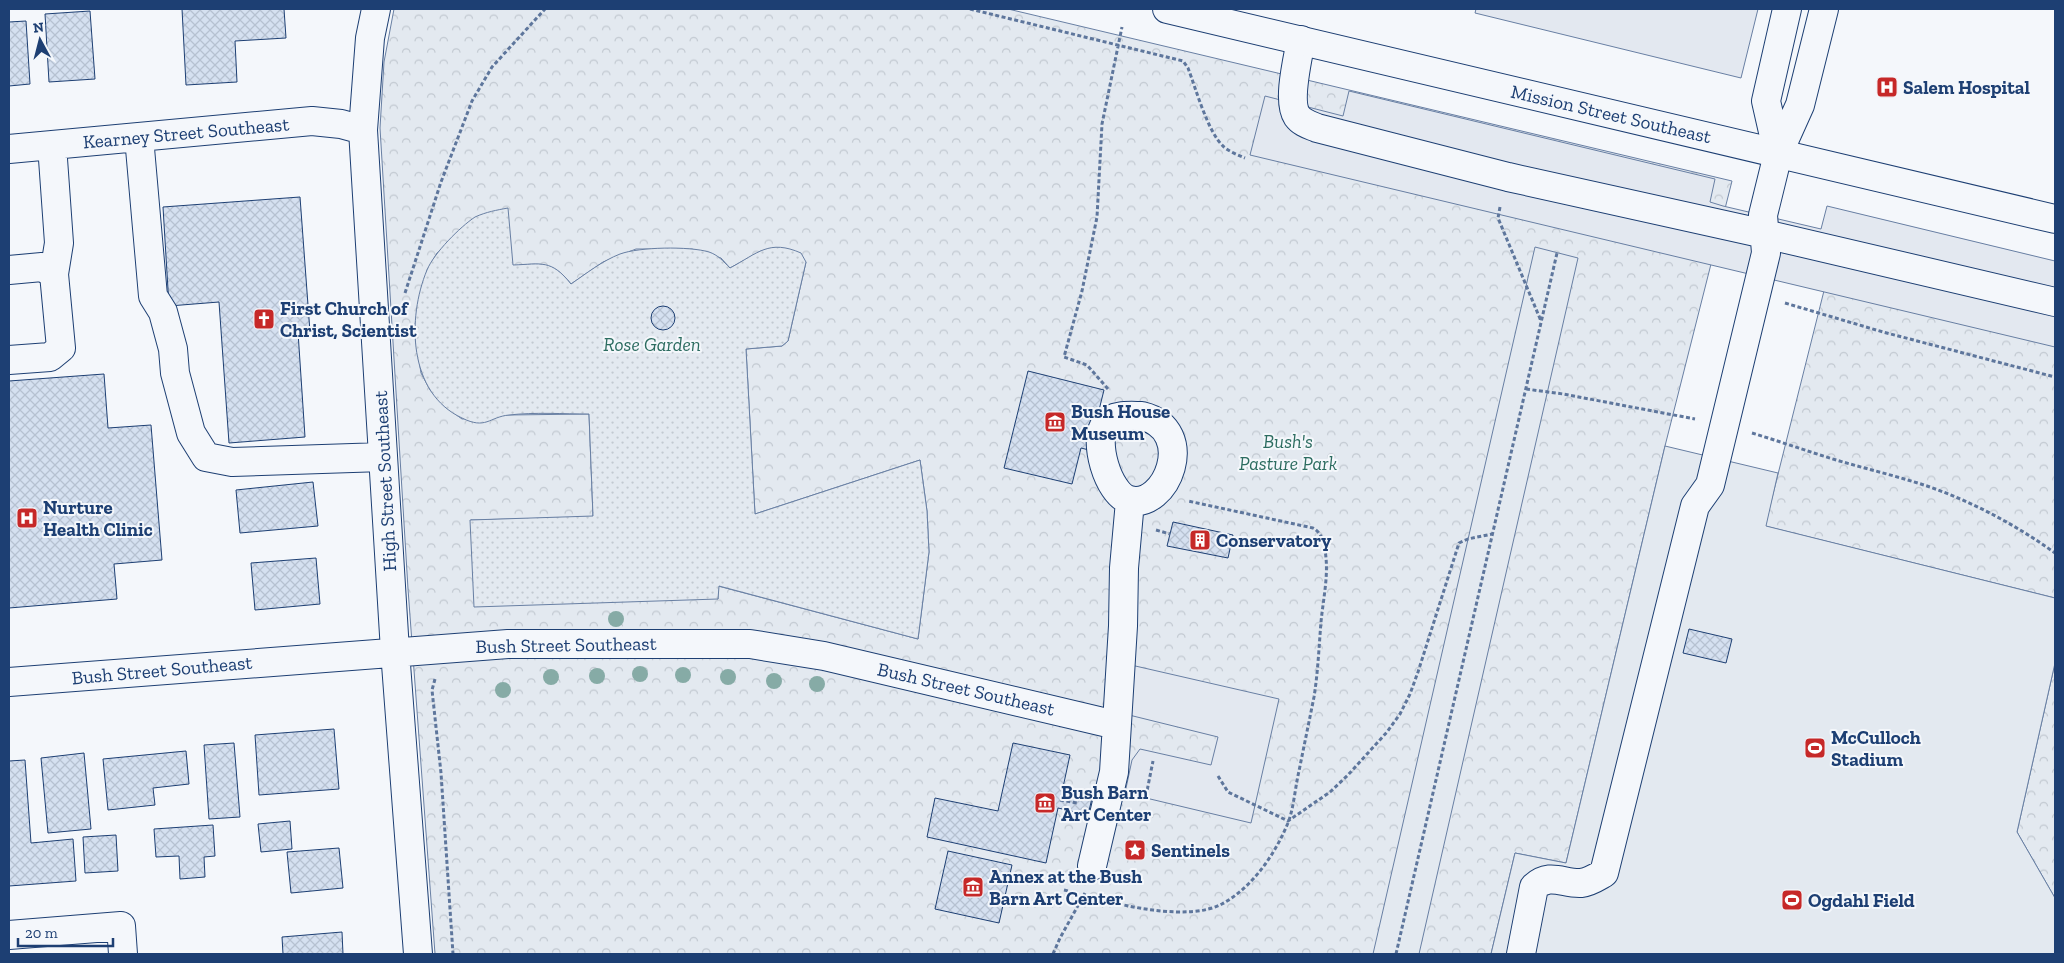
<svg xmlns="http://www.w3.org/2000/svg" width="2064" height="963" font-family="'Zilla Slab',serif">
	<defs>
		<pattern id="park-crowns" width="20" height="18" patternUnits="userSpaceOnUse" patternTransform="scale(1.25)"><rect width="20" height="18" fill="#e3e9f0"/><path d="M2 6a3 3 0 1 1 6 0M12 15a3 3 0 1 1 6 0" fill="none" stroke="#c2c9d1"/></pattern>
		<pattern id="garden-dots" width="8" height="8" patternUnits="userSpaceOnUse" patternTransform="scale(1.25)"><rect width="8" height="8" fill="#e3e9f0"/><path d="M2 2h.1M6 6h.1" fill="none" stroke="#c2c9d1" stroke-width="1.8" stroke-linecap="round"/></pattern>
		<pattern id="building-cross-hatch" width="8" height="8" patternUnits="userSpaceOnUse" patternTransform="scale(1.25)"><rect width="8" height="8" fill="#d5e0f0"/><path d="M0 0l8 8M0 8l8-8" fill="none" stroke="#b6c1d1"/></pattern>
	</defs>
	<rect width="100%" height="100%" fill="#f4f7fb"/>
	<path fill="url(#park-crowns)" stroke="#687fa3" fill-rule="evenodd" d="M394 9H1008L1732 181 1665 446 1566 863 1515 853 1491 954H435L408 589 380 128 384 62ZM475 218 513 266C540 263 553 261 571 284L603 262 636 249H692L721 258 730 268 761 251 806 262 788 341 782 346 746 349 755 514 920 460 927 511 929 552 918 639 718 586V599L471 520 593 517 589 414 507 415 462 419 444 406 430 390 421 373 414 329 427 270 437 253Z
		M1844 211 2055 262V598L1765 526Z
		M2055 663V898L2017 832Z"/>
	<path fill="url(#garden-dots)" stroke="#687fa3" d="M508 208 513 265C542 264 551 259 571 284 587 273 602 261 620 254 639 247 689 246 709 252 718 255 723 261 730 268 758 253 769 239 801 253L806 262 788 341 782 346 746 349 755 514 920 460 927 511 929 552 918 639 719 586 718 599 474 607 470 520 593 516 589 414C563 414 535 412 509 415 489 417 486 430 462 418 408 393 407 318 427 270 434 253 460 227 475 217 486 212 497 210 508 208Z"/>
	<path fill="#e3e9f0" stroke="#687fa3" d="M1535 247 1578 258 1419 954H1373Z
		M1665 446 1778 473 1766 526 2055 598V663L2017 832 2055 898V954H1491L1515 853 1566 863Z"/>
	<path fill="#e3e8f0" stroke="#687fa3" d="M1476 9H1758L1741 78 1475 13Z
		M1349 91 1715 179 1710 202 1723 206 1821 229 1827 206 2055 261V347L1250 155 1265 96 1343 116Z
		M1131 665 1279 699 1251 823 1125 793 1132 760 1140 749 1211 765 1218 737 1125 714Z"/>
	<path fill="url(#building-cross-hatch)" stroke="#1d3f73" d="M182 9H284L286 38 235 41 237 82 186 85Z
		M90 11 95 79 49 82 45 14Z
		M26 21 30 84 9 86V22Z
		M300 197 310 332H298L305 437 229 443 219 302 169 306 163 207Z
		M651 318a12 12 0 1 1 24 0a12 12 0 1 1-24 0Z
		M1028 371 1104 390 1089 450 1081 448 1072 484 1004 468Z
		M104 374 108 428 151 425 162 560 114 564 117 599 9 608V381Z
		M313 482 318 526 240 533 236 490Z
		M1173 522 1233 535 1228 558 1167 546Z
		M316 558 320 604 255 610 251 563Z
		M1689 629 1732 639 1726 663 1683 653Z
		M334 729 339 789 259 795 255 735Z
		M234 743 240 817 209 819 204 745Z
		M1013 743 1070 755 1062 792 1092 798 1088 815 1058 808 1046 863 927 837 935 798 998 811Z
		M186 751 189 784 153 788 155 805 108 810 103 759Z
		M84 753 91 829 48 833 41 758Z
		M25 760 31 843 73 839 76 881 9 886V761Z
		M290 821 292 849 261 852 258 824Z
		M213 825 215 856 204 857 205 877 180 879 179 856 156 857 154 829Z
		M116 835 118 871 85 873 83 837Z
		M339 848 343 888 291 893 287 852Z
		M948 851 1012 865 999 923 935 909Z
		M342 932 343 954H283L282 937Z"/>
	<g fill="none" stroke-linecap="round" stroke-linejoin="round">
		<g stroke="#1d3f73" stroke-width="30">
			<path id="minor" d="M376 9 370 38 363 130 395 651 418 954
				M1301 40C1298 58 1287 101 1297 116 1302 123 1310 125 1317 128L1508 177 1765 234 2055 302
				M139 137 153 296 163 312 173 349 175 373 191 433 206 457 232 462 383 457
				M52 145 59 243 54 274
				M9 149 312 121 341 124 363 130
				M1778 154 1766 101 1787 9
				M9 270 42 267 54 274 61 348 50 357 9 360
				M1142 416C1199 430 1166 511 1129 500 1108 494 1092 439 1106 423 1114 414 1131 416 1142 416Z
				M9 682 508 644H750L824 656 1116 725
				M1092 866 1114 772 1123 626 1124 568 1130 501
				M9 935 121 926 123 954
				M1521 954 1534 887C1550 872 1563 884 1581 883 1590 882 1597 877 1604 873L1695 506 1710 485 1766 253 1763 215 1778 154 1800 105 1824 9"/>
		</g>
		<g stroke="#1d3f73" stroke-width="30">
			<path id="major" d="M1167 9 2055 219"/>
		</g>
		<path stroke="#5e769c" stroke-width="3" stroke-dasharray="4 2.5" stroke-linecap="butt" d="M970 9 1183 61 1188 68C1196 89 1208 133 1224 147 1230 152 1238 155 1245 158
			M1500 207 1498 218 1541 321
			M405 293 441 182 472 101 492 67 545 9
			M1785 303 1883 332 2055 377
			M1108 389 1087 365 1064 357 1082 291 1097 217 1102 124 1122 27
			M1526 389 1563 394 1695 419
			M1752 433C1782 442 1812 453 1843 462 1871 470 1900 477 1927 486 1973 502 2016 525 2055 553
			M1156 530 1170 534
			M435 679 432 690 441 773 453 954
			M1218 776 1228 792 1288 821 1330 792 1348 775 1387 732 1400 714 1410 694 1418 672 1459 543 1468 539 1492 534
			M1146 796 1153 761
			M1060 800 1077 803
			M1064 890 1077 893
			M1093 897C1126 907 1190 921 1222 904 1253 887 1275 854 1288 823 1294 807 1295 788 1299 771 1304 746 1309 722 1314 697 1318 672 1319 646 1321 622 1323 601 1328 578 1326 558 1325 547 1323 533 1313 528L1188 501
			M1053 954 1060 938 1085 893
			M1396 954 1557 253"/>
		<use href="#minor" stroke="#f4f7fb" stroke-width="28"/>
		<use href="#major" stroke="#f4f7fb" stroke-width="28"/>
	</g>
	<g fill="#86aba6">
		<circle cx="616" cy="619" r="8"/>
		<circle cx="640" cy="674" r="8"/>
		<circle cx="683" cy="675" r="8"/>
		<circle cx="597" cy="676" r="8"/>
		<circle cx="551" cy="677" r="8"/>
		<circle cx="728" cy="677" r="8"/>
		<circle cx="774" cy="681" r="8"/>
		<circle cx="817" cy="684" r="8"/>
		<circle cx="503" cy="690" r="8"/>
	</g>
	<defs>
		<g id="hospital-square" transform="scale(1.125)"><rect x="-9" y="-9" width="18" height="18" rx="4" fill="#c62828" stroke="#f4f7fb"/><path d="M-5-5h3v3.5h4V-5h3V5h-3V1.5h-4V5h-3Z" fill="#fff"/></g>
		<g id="church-square" transform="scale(1.125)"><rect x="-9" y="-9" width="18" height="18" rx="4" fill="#c62828" stroke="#f4f7fb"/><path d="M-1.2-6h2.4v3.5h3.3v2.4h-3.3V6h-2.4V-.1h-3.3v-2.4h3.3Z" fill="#fff"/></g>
		<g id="museum-square" transform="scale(1.125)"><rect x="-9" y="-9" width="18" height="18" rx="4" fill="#c62828" stroke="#f4f7fb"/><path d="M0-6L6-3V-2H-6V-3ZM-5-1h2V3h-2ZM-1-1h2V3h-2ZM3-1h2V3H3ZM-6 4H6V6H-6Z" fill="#fff"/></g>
		<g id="building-square" transform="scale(1.125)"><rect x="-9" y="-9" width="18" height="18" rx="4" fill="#c62828" stroke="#f4f7fb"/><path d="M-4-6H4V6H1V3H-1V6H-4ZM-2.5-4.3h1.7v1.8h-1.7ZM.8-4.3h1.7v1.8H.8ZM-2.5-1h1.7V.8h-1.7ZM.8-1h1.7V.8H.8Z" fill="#fff"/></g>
		<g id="stadium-square" transform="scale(1.125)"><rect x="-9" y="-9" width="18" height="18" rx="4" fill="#c62828" stroke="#f4f7fb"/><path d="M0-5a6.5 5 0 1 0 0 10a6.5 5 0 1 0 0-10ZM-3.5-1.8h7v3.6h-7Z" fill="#fff"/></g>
		<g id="sight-square" transform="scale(1.125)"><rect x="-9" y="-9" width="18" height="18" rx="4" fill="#c62828" stroke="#f4f7fb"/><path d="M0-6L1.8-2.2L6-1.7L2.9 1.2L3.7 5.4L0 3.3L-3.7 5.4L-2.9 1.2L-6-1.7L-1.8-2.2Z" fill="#fff"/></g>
	</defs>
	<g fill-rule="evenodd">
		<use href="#hospital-square" x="1887" y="87"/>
		<use href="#church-square" x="264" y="319"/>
		<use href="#museum-square" x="1055" y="422"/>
		<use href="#hospital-square" x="27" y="518"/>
		<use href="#building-square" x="1200" y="540"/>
		<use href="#stadium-square" x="1815" y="748"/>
		<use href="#museum-square" x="1045" y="803"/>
		<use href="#sight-square" x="1135" y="850"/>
		<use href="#museum-square" x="973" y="887"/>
		<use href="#stadium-square" x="1792" y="900"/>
	</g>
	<g text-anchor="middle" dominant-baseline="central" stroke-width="4" stroke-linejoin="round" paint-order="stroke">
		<g font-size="19" font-weight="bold" fill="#1d3f73" stroke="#f4f7fb" text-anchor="start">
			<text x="1903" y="87">Salem Hospital</text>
			<text x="280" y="308">First Church of<tspan x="280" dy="22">Christ, Scientist</tspan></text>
			<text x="1071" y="411">Bush House<tspan x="1071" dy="22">Museum</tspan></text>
			<text x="43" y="507">Nurture<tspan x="43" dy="22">Health Clinic</tspan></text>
			<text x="1216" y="540">Conservatory</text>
			<text x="1831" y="737">McCulloch<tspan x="1831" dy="22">Stadium</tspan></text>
			<text x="1061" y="792">Bush Barn<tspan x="1061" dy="22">Art Center</tspan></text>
			<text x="1151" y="850">Sentinels</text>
			<text x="989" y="876">Annex at the Bush<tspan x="989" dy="22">Barn Art Center</tspan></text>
			<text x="1808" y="900">Ogdahl Field</text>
		</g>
		<g font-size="19" fill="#1d3f73" stroke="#f4f7fb">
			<text transform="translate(1611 114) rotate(13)">Mission Street Southeast</text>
			<text transform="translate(186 133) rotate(-5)">Kearney Street Southeast</text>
			<text transform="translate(385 481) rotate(-93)">High Street Southeast</text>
			<text transform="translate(566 645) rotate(-1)">Bush Street Southeast</text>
			<text transform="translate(162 670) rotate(-5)">Bush Street Southeast</text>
			<text transform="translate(966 689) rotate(13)">Bush Street Southeast</text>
		</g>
		<g font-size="19" font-style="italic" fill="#2c6c60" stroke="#f4f7fb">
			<text x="652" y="344">Rose Garden</text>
			<text x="1288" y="441">Bush's<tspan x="1288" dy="22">Pasture Park</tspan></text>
		</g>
	</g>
	<rect width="2064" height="963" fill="none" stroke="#1d3f73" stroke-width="20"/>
	<g transform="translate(40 40) rotate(353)" stroke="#f4f7fb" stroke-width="4" paint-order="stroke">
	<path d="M0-4L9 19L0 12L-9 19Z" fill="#1d3f73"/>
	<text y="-8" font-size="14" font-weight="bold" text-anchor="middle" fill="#1d3f73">N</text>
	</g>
	<path d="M18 938v8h95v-8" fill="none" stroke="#1d3f73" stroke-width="2.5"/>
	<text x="25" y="938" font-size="15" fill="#1d3f73" stroke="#f4f7fb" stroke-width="4" paint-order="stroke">20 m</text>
</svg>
